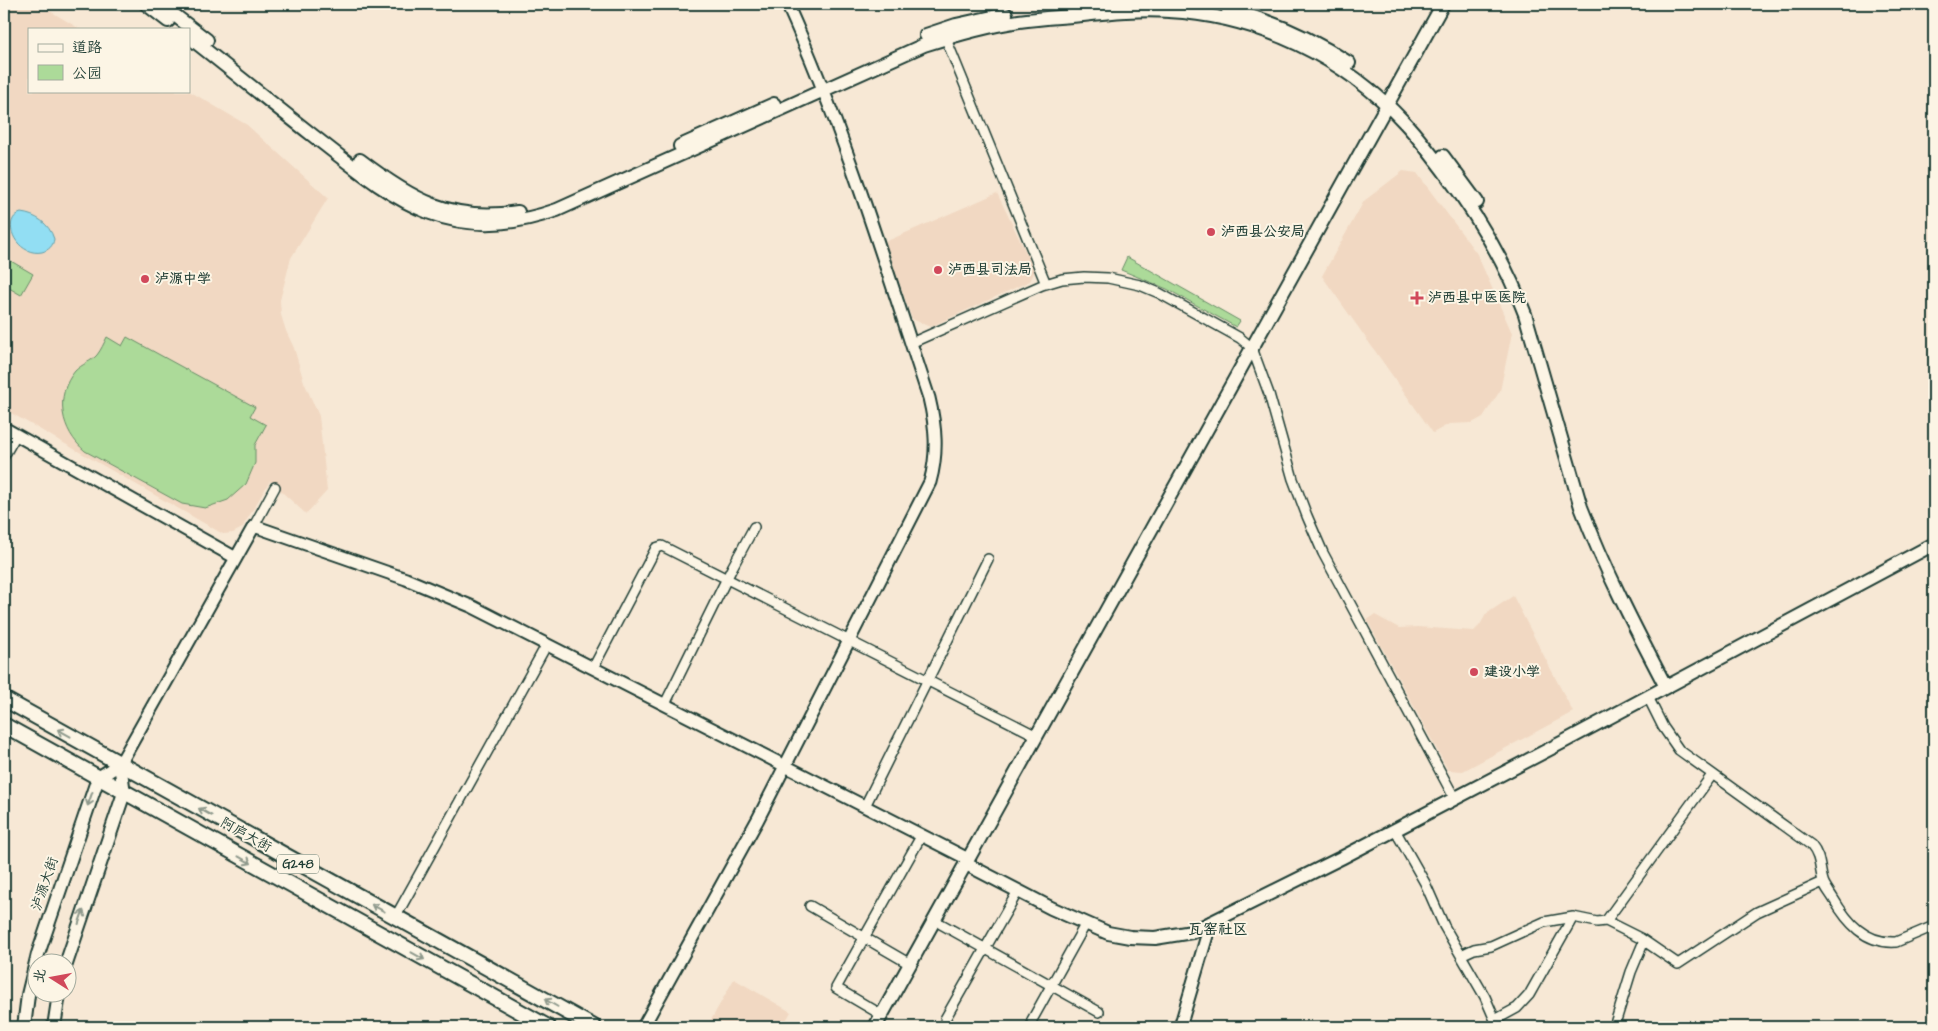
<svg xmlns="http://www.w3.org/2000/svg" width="1938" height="1031" font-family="'Architects Daughter','LXGW WenKai TC',sans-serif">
	<rect width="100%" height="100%" fill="#f7e8d5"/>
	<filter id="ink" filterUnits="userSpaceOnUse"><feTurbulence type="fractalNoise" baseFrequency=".02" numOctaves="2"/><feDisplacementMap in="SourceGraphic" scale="10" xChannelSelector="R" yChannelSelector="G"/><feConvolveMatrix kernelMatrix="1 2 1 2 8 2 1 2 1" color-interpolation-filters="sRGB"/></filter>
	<g filter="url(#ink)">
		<path fill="#f1d8c2" d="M4 4H54L50 11 80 29H29V91H189L247 125 328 198 291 258 280 300 281 315 286 331 294 348 304 382 319 416 327 491 306 514 270 481 242 528 233 533 223 534 4 409Z
			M1403 171 1417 173 1477 254 1512 333 1500 391 1483 417 1472 423 1449 424 1433 433 1322 276 1364 201Z
			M997 193 1035 271 1030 281 930 327 912 319 885 242Z
			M1513 596 1573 712 1463 771 1448 770 1367 620 1375 615 1399 628 1417 627 1474 631 1480 625 1486 614Z
			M734 979 791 1012 782 1027H707Z"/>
		<path fill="#acda99" stroke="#668c66" d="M4 257 33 274 21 295 4 285Z
			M1127 257 1240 321 1236 327 1167 289 1121 270Z
			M107 337 122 346 127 337 255 407 250 416 266 425 255 445V463L246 484 228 500 205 508 182 504 85 451C61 431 54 396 75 371 82 364 92 361 97 355 101 350 104 343 107 337Z"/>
		<path fill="#92def3" stroke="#649ea7" d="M21 213C36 215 49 223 54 239 53 246 49 250 42 252 16 257 0 219 21 213Z"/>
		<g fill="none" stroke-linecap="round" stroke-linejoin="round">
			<g stroke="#1f3d34" stroke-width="12">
				<path id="minor" d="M944 34 1046 284
					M911 343 1042 285 1062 279 1084 277 1108 278 1140 285 1159 293 1240 338 1252 348 1269 394 1293 479 1307 516 1323 553 1455 799
					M4 456 16 435
					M254 526 275 487
					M593 668 656 548 662 546 1037 736
					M1648 697 1663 727 1679 750 1811 845C1821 857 1819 867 1823 881 1825 887 1830 893 1833 898 1847 922 1865 944 1896 942L1934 926
					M665 704 733 566 754 527
					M865 806 988 559
					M1395 830 1425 883 1444 926 1485 997 1498 1027
					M810 906 910 964
					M395 918 547 644
					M1606 921 1640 938 1678 964 1757 912 1823 882
					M941 924 1099 1012
					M1461 955 1474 949 1491 946 1544 922 1573 917 1597 922 1606 921 1712 775
					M882 1015 836 988 919 840
					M945 1019 1018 891
					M1032 1020 1085 925
					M1495 1020 1517 1008 1529 995 1573 917
					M1614 1027 1631 972 1644 941"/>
			</g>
			<g stroke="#1f3d34" stroke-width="15">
				<path id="tertiary" d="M4 428 236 558
					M120 764 254 526 406 579 473 607 968 859
					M643 1027 758 819 930 482C938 453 936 427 929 398 885 265 845 132 787 4
					M1180 1027 1211 922"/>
			</g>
			<g stroke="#1f3d34" stroke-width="16">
				<path id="secondary" d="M146 4 168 21
					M160 4 207 40
					M1228 10C1271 20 1312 39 1349 63
					M926 35 956 25 1006 14
					M189 37C230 69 270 102 311 134 393 198 447 248 557 210L924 45C955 35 986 26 1019 21 1040 18 1061 17 1083 15 1111 12 1140 9 1169 11 1259 16 1344 57 1405 123 1419 138 1431 154 1443 170 1477 215 1505 261 1525 314L1581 507C1605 570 1635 628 1666 687
					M680 146 774 104
					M1443 156 1477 202
					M360 160C411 199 452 223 518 212
					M966 864 1051 908 1108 933 1130 937 1155 938 1192 932 1343 857 1565 741 1934 544
					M24 1027 28 995 38 954 98 778 120 764 124 793 66 964
					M54 1027 59 994
					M875 1027 1443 4"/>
			</g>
			<g stroke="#1f3d34" stroke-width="18">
				<path id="trunk" d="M4 699 594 1027
					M4 725 548 1027"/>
			</g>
			<use href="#minor" stroke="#fcf5e5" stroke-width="9"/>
			<use href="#tertiary" stroke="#fcf5e5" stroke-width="11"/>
			<use href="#secondary" stroke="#fcf5e5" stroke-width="12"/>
			<use href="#trunk" stroke="#fcf5e5" stroke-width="14"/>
		</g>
		<defs><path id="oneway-shaft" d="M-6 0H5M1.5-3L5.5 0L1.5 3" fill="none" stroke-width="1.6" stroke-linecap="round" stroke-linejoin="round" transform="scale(1.25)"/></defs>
		<g stroke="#8e998c">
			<use href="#oneway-shaft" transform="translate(64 733) rotate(-151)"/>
			<use href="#oneway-shaft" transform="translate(90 799) rotate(109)"/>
			<use href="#oneway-shaft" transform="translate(205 812) rotate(-151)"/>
			<use href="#oneway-shaft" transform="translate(245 860) rotate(29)"/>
			<use href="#oneway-shaft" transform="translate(378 908) rotate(-152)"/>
			<use href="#oneway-shaft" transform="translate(81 917) rotate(-71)"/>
			<use href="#oneway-shaft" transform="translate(418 956) rotate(29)"/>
			<use href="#oneway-shaft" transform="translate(551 1003) rotate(-150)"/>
		</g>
	</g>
	<g fill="#d1495b" stroke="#fcf5e5" stroke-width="2">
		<circle cx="1211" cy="232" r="5"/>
		<circle cx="938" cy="270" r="5"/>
		<circle cx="145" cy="279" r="5"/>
		<path d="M1414.5 290.5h5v5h5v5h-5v5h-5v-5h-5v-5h5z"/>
		<circle cx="1474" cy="672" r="5"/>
	</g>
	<g text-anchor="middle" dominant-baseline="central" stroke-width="4" stroke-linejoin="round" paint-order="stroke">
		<rect fill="#fcf5e5" stroke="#617469" stroke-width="1" x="277" y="854.5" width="42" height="19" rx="4"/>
		<g font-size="12" font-weight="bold" fill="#1f3d34">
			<text x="298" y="864">G248</text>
		</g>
		<g font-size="14" font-weight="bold" fill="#1f3d34" stroke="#fcf5e5" text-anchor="start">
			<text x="1221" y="232">泸西县公安局</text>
			<text x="948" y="270">泸西县司法局</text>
			<text x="155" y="279">泸源中学</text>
			<text x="1428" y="298">泸西县中医医院</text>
			<text x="1484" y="672">建设小学</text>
		</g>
		<g font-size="14" fill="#1f3d34" stroke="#fcf5e5">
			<text transform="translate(246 835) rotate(29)">阿庐大街</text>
			<text transform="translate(45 884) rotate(-71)">泸源大街</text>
		</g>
		<g font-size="15" font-weight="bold" fill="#1f3d34" stroke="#fcf5e5">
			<text x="1218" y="929">瓦窑社区</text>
		</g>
	</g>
	<rect width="1938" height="1031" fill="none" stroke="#fcf5e5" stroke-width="20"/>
	<rect x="10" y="10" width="1918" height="1011" fill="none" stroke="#1f3d34" stroke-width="2" filter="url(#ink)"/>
	<rect x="28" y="28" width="162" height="65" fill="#fcf5e5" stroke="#a4ab9e"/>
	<rect x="38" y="44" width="25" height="8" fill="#fcf5e5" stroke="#a4ab9e"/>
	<text x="72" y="52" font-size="15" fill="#1f3d34">道路</text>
	<rect x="38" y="65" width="25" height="15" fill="#acda99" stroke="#a4ab9e"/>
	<text x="72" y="78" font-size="15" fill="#1f3d34">公园</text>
	<g transform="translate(52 978) rotate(281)"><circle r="24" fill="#fcf5e5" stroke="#a4ab9e"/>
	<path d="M0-4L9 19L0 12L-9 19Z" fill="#d1495b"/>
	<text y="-8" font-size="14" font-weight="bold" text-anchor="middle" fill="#1f3d34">北</text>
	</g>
</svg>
